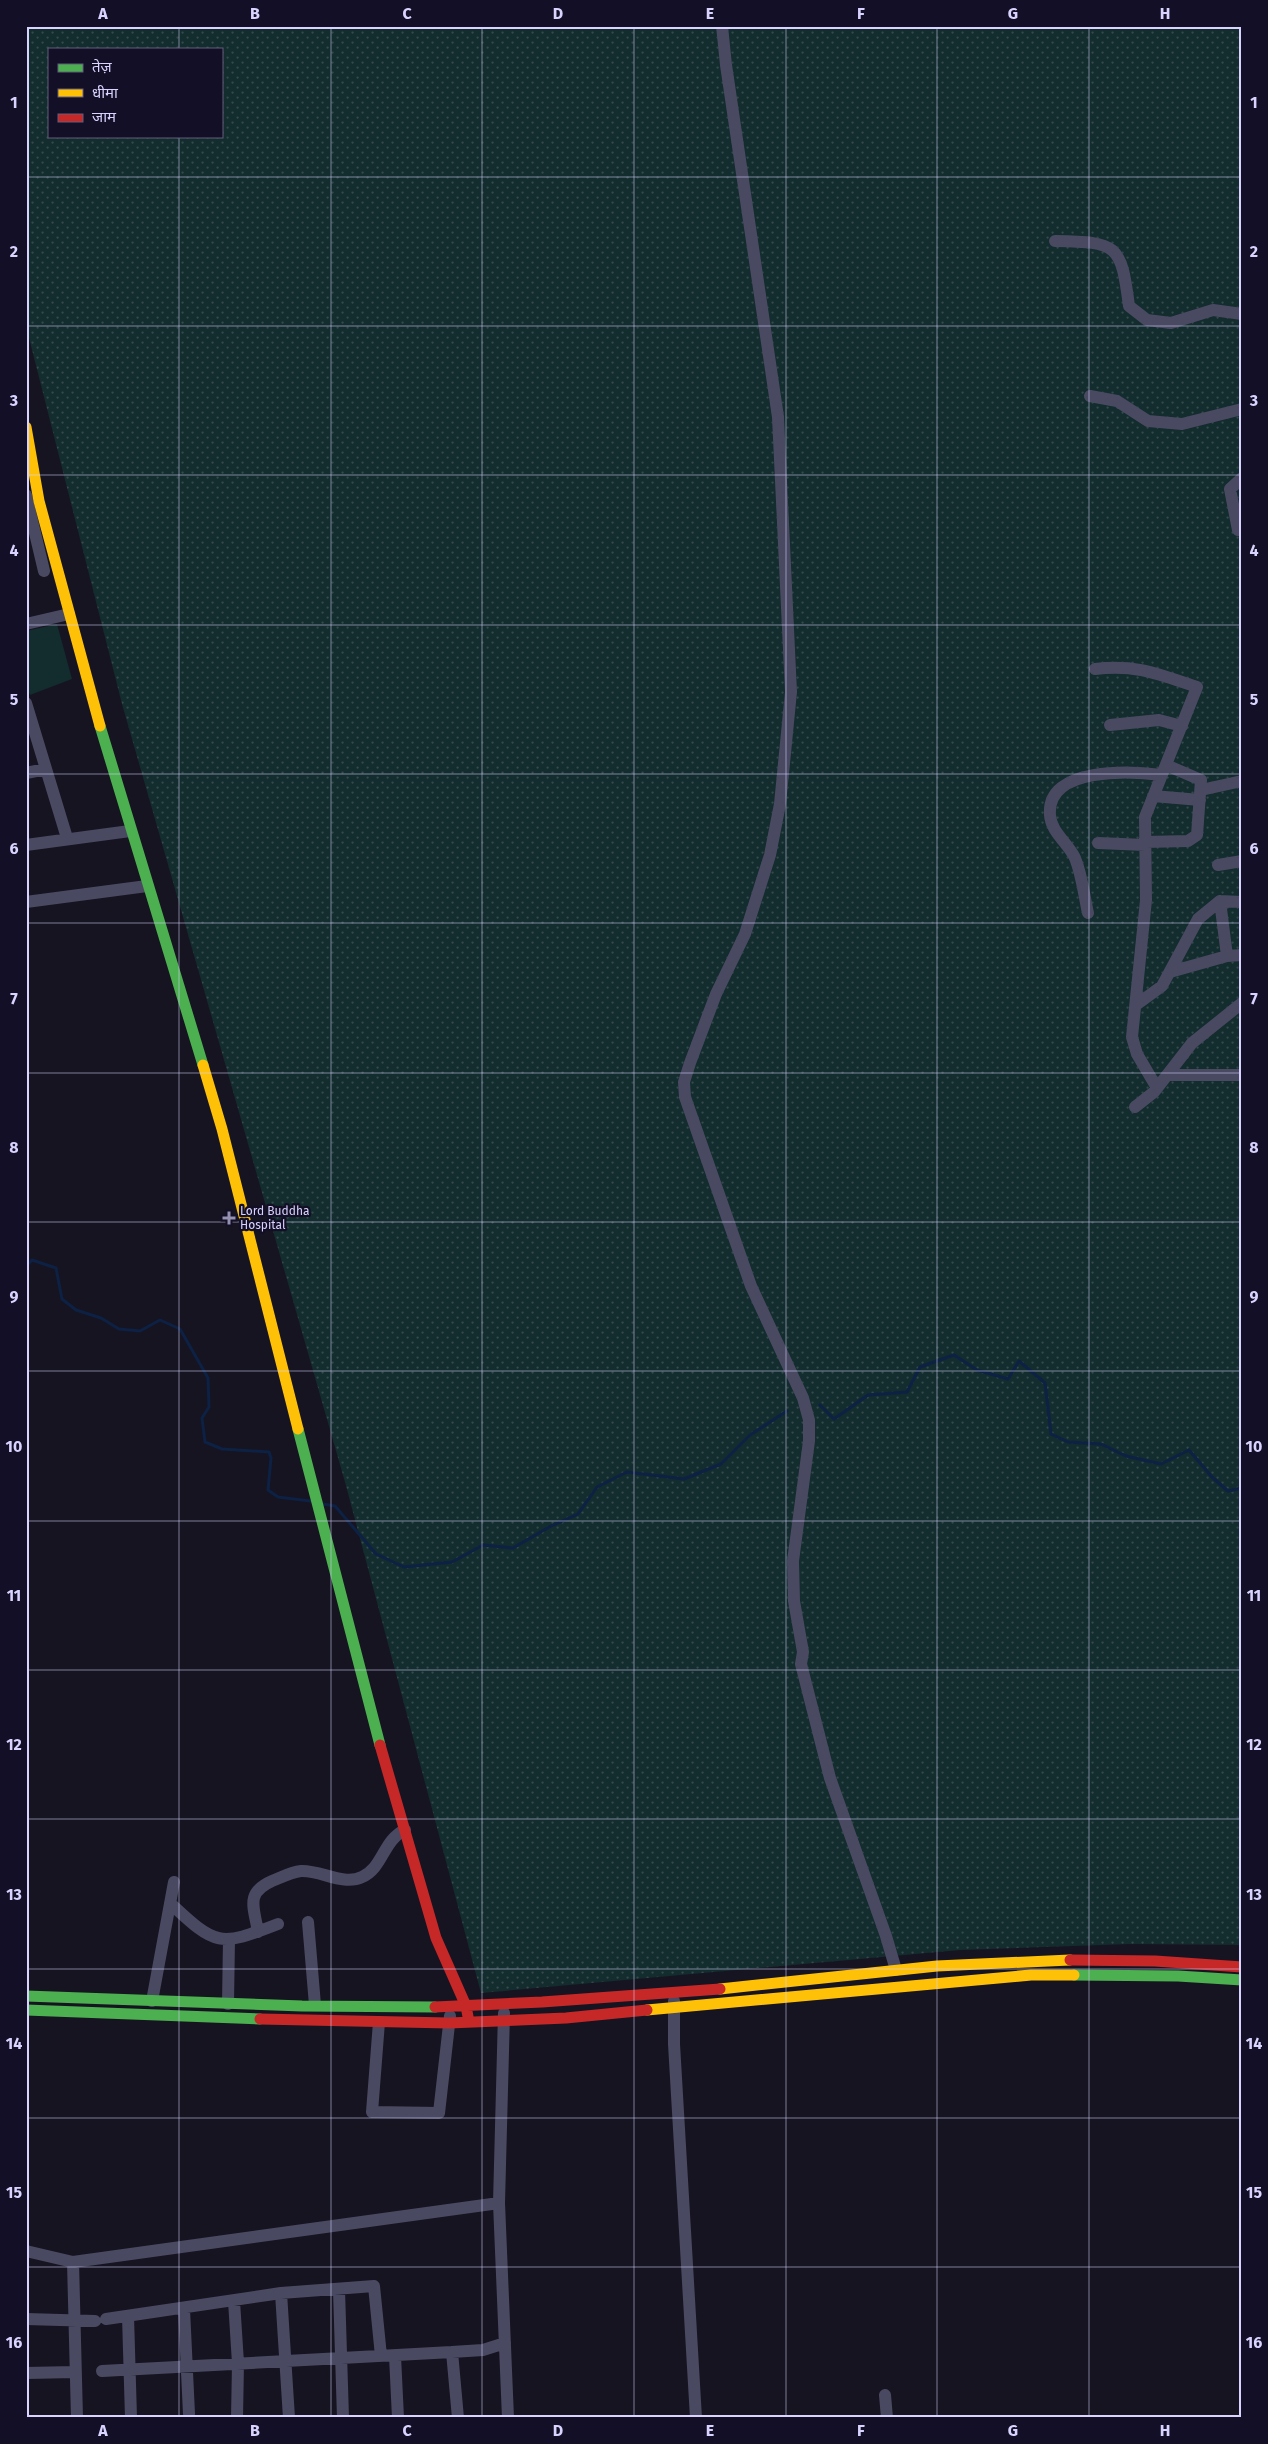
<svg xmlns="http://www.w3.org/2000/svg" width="1268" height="2444" font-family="'Fira Sans','Noto Sans Devanagari',sans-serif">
	<defs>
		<pattern id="grass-dots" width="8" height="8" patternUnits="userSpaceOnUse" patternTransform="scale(1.25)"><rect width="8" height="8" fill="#132c2d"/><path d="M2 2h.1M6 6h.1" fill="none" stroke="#354a4c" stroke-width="1.8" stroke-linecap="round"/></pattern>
	</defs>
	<rect width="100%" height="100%" fill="#161421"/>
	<path fill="url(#grass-dots)" fill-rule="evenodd" d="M26 26H1242V1945L1130 1944 960 1950 481 1993 345 1482 122 704 26 326ZM49 49H221V136H49Z"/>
	<path fill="#132c2d" d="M57 624 72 679 30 695 26 684V631Z"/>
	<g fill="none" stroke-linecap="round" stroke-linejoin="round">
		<path stroke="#0d2144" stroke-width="3" d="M26 1266 32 1260 56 1268 62 1299 76 1310 101 1318 119 1329 140 1331 160 1320 180 1329 208 1378 209 1407 202 1418 205 1442 222 1449 269 1452 271 1458 268 1490 278 1497 310 1501
			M820 1405 834 1419 868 1395 907 1392 920 1367 954 1355 977 1370 1008 1379 1019 1361 1045 1383 1051 1434 1068 1442 1101 1444 1126 1456 1161 1464 1189 1450 1212 1477 1228 1491 1242 1488
			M323 1504 335 1506 376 1554 404 1567 452 1562 483 1545 513 1548 551 1526 578 1514 597 1487 627 1472 684 1479 721 1464 750 1435 787 1411"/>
		<path stroke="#4a4962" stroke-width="12" d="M722 26 726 65 778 417 791 692 780 804 770 855 745 934 716 994 690 1063 684 1082 685 1097 751 1286 803 1398 809 1420V1441L793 1561 794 1601 803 1652 801 1664 830 1778 886 1936 896 1970
			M1055 241C1118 242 1121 244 1129 306L1147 320 1171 323 1213 310 1242 314
			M1090 396 1117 401 1148 421 1182 424 1242 409
			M26 495 44 571
			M1238 530 1230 489 1242 478
			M26 624 69 614
			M1095 669C1136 664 1158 674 1197 687L1145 817 1146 900 1132 1037 1137 1054 1157 1088
			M26 703 67 838
			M1110 725 1159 720 1182 726
			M26 773 46 769
			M1201 790 1242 781
			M1153 796 1200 800
			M1145 842 1188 841 1197 835 1201 780 1166 765
			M1098 843 1145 845
			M26 845 130 831
			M1218 865 1242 861
			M26 902 147 886
			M1088 913C1084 895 1082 875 1075 858 1068 843 1051 832 1050 815 1046 766 1132 771 1162 775
			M1227 956 1220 901 1242 902
			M1170 972 1227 956 1242 955
			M1136 1005 1162 986 1198 919 1220 901
			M1167 1075H1242
			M1135 1107 1154 1092 1192 1043 1242 1003
			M170 1903C216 1946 219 1947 278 1924
			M308 1922 315 2005
			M258 1932C254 1907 245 1893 272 1881 282 1877 291 1872 301 1871 321 1870 343 1886 362 1877 383 1868 383 1840 405 1830
			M152 2001 174 1882
			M674 2001V2044L696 2418
			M228 2004 229 1939
			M504 2013 499 2203 508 2418
			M379 2022 372 2112 439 2113 450 2016
			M26 2251 73 2262 499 2203
			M73 2262 77 2418
			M339 2290 343 2418
			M281 2293 289 2418
			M234 2301 238 2363 237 2418
			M184 2309 189 2414
			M128 2316 131 2418
			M26 2319 95 2321
			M106 2319 281 2293 374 2286 381 2356
			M452 2352 458 2418
			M395 2356 398 2418
			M102 2371 452 2352 483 2350 505 2343
			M26 2373 75 2372
			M885 2395 887 2418"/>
		<path stroke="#4caf50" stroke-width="11" d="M100 726 203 1065
			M298 1429 380 1745
			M1074 1975 1178 1976 1242 1980
			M26 1996 302 2006 435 2007
			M26 2010 260 2019"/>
		<path stroke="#ffc107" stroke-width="11" d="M26 427 39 501 100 726
			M203 1065 222 1129 298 1429
			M720 1989 937 1966 1070 1960
			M647 2010 1031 1975H1074"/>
		<path stroke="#c62828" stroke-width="11" d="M380 1745 436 1938 466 2006 469 2022
			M1070 1960 1155 1961 1242 1967
			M435 2007 542 2002 720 1989
			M260 2019 449 2023 566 2018 647 2010"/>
	</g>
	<path fill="none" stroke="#d9d4ff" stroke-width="1" stroke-opacity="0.55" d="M179 26V49M331 26V2418M482 26V2418M634 26V2418M786 26V2418M937 26V2418M1089 26V2418M179 136V2418M26 177H1242M26 326H1242M26 475H1242M26 625H1242M26 774H1242M26 923H1242M26 1073H1242M26 1222H1242M26 1371H1242M26 1521H1242M26 1670H1242M26 1819H1242M26 1969H1242M26 2118H1242M26 2267H1242"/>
	<path fill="#9591b1" stroke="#130f26" stroke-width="2" d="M226.5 1210.5h5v5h5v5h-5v5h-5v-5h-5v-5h5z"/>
	<g text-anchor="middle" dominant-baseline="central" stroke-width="4.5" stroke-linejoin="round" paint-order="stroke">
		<g font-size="12" fill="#d9d4ff" stroke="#130f26" text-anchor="start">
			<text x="240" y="1211">Lord Buddha<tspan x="240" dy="14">Hospital</tspan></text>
		</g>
	</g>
	<rect width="1268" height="2444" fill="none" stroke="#130f26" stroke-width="55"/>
	<rect x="48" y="48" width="175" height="90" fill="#130f26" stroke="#625e7d"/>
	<rect x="58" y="64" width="25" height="8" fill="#4caf50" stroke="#625e7d"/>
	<text x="92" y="72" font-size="15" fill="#d9d4ff">तेज़</text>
	<rect x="58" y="89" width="25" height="8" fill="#ffc107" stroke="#625e7d"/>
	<text x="92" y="98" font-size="15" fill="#d9d4ff">धीमा</text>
	<rect x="58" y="114" width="25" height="8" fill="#c62828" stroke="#625e7d"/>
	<text x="92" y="122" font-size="15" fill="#d9d4ff">जाम</text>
	<rect x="28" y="28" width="1212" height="2388" fill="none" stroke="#d9d4ff" stroke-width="2"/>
	<g font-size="16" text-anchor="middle" font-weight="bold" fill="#d9d4ff">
		<text x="103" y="19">A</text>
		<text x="255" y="19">B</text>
		<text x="407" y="19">C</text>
		<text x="558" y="19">D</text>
		<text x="710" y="19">E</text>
		<text x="861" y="19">F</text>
		<text x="1013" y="19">G</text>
		<text x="1165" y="19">H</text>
		<text x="14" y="108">1</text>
		<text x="1254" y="108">1</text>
		<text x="14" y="257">2</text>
		<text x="1254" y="257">2</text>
		<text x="14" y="406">3</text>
		<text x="1254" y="406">3</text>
		<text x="14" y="556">4</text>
		<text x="1254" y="556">4</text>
		<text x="14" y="705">5</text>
		<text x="1254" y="705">5</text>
		<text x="14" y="854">6</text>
		<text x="1254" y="854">6</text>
		<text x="14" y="1004">7</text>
		<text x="1254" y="1004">7</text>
		<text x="14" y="1153">8</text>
		<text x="1254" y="1153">8</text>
		<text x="14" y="1302">9</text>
		<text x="1254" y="1302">9</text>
		<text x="14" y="1452">10</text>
		<text x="1254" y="1452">10</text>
		<text x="14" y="1601">11</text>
		<text x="1254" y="1601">11</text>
		<text x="14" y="1750">12</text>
		<text x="1254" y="1750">12</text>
		<text x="14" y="1900">13</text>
		<text x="1254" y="1900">13</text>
		<text x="14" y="2049">14</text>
		<text x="1254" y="2049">14</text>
		<text x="14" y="2198">15</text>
		<text x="1254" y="2198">15</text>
		<text x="14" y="2348">16</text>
		<text x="1254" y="2348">16</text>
		<text x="103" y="2436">A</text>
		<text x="255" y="2436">B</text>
		<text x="407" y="2436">C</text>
		<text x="558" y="2436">D</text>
		<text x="710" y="2436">E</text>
		<text x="861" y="2436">F</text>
		<text x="1013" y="2436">G</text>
		<text x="1165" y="2436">H</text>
	</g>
</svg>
